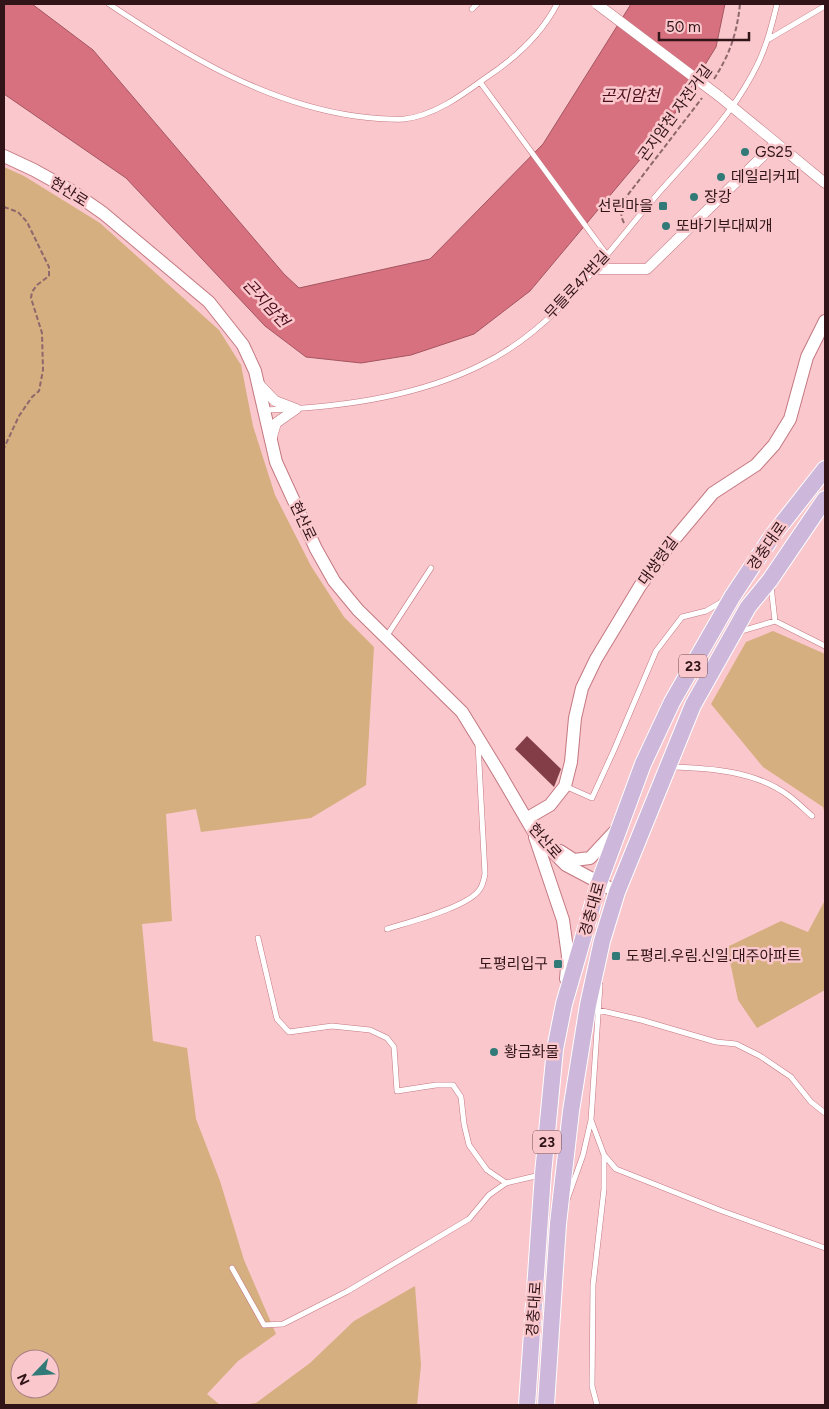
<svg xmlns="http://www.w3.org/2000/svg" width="829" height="1409" font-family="Figtree,'Noto Sans KR',sans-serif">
	<rect width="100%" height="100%" fill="#f9c7cc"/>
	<path fill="#d5af7f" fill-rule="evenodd" d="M4 167 24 176 100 223 219 330 241 365 253 426 275 495 311 566 344 617 374 647 366 785 311 818 201 832 196 809 166 814 172 921 142 924 153 1041 187 1048 196 1119 220 1181 244 1260 276 1334 238 1361 207 1394 220 1405H4ZM20 1359H50V1389H20Z
		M773 631 825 654V814L823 807 763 767 711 704 746 642Z
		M825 900V990L757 1028 738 1000 727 947 781 921 808 932Z
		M415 1286 421 1365 417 1405H242L256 1403 310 1363 354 1321Z"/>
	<path fill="#d7717f" stroke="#a55560" d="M4 4H32L93 50 284 274 299 288 430 259 543 144 631 4H725L716 47 664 131 530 291 474 334 411 355 361 363 306 357 265 326 126 178 4 94Z"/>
	<path fill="#823d47" d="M527 736 561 769 554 787 515 749Z"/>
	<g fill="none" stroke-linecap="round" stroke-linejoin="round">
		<g stroke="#c47881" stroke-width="6">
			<path id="service" d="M109 4C184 54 264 103 355 116 371 118 388 120 404 119 433 116 461 96 484 79 513 60 541 35 557 4
				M472 9 477 4
				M769 39 825 6
				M480 82 607 255
				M264 410C335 408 417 397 481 365 556 329 603 257 656 196 690 157 728 120 752 75 765 52 771 29 777 4
				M771 586 775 621
				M738 632 775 621 825 646
				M386 637 431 568
				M671 767C710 768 756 771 789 796 797 802 805 810 812 816
				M565 786 592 798 614 750 656 651 682 617 706 611 725 600
				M387 929C409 922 469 907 480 889 483 885 484 878 485 874L478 744
				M258 938 277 1019 289 1032 332 1026 370 1030 387 1038 394 1047 397 1091 436 1085H453L461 1097 464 1124 469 1145 487 1170 506 1183
				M598 1010 641 1020 716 1042 736 1044 760 1056 791 1077 811 1102 825 1113
				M591 1120 604 1155 616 1169 722 1211 825 1248
				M567 1200 583 1155 591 1120 600 985
				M232 1268 264 1325 283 1324 348 1291 469 1219 489 1195 506 1183 540 1175
				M597 1405 592 1386 593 1285 604 1189V1155"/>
		</g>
		<g stroke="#c47881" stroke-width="11">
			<path id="minor" d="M719 96 825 183
				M596 269H647L776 143
				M257 382 275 401 296 409
				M271 440 276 423 296 409"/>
		</g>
		<g stroke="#c47881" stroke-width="14">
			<path id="tertiary" d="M4 156 34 170 70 190 103 213 209 302 243 345 255 371 276 462 316 549 334 581 358 610 462 712 497 769 535 834 566 865 617 892
				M526 819 550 805 565 786 571 762 575 718 582 688 596 659 640 586 667 548 713 493 756 465 774 445 790 419 807 357 825 321
				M535 837 563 920 568 956 566 979
				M560 851 574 860 590 858 617 829"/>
		</g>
		<g stroke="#fff" stroke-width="18">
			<path id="primary" d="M527 1405 543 1174 555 1049 564 1004 599 883 643 764 672 702 732 597 773 535 825 469
				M546 1405 558 1224 571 1111 588 1005 602 941 617 892 693 705 748 607 770 580 825 499"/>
		</g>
		<path stroke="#8e686c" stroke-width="2" stroke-dasharray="5 2.5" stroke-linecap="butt" d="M714 79C730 54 737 33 740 4
			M4 207 18 212 27 222 49 267V276L37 285 32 292 31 298 42 333 43 370 39 391 32 397 19 416 4 448
			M624 223C619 213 621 205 627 196L702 98"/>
		<use href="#service" stroke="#fff" stroke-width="5"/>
		<use href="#minor" stroke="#fff" stroke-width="10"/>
		<use href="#tertiary" stroke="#fff" stroke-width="12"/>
		<use href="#primary" stroke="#cdb7db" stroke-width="16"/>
		<g stroke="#c47881" stroke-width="11" stroke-linecap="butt">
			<path id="minor-bridge" d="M597 4 719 96"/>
		</g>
		<use href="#minor-bridge" stroke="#fff" stroke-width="10"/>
	</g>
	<g fill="#317a77" stroke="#f9c7cc" stroke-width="2">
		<circle cx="745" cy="152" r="5"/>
		<circle cx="721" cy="177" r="5"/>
		<circle cx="694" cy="197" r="5"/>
		<rect x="658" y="201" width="10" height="10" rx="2.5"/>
		<circle cx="666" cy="226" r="5"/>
		<rect x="611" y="951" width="10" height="10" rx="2.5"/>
		<rect x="553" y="959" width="10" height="10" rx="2.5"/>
		<circle cx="494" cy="1052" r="5"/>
	</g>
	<g text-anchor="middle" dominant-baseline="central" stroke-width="5" stroke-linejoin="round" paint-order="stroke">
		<g fill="#f9c7cc" stroke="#6d4a4e" stroke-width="1">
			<rect x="679" y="654.5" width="28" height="23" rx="4"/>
			<rect x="533" y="1130.5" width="28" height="23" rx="4"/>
		</g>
		<g font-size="14" font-weight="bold" fill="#311418">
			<text x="693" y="666">23</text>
			<text x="547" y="1142">23</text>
		</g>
		<g font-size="15" fill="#311418" stroke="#f9c7cc">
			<text transform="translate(675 113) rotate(-54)">곤지암천 자전거길</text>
			<text transform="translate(69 192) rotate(32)">현산로</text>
			<text transform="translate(577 285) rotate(-47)">무들로47번길</text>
			<text transform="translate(303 521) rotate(65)">현산로</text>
			<text transform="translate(767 546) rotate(-55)">경충대로</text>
			<text transform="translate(658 561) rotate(-54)">대쌍령길</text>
			<text transform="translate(545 841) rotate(49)">현산로</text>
			<text transform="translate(592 909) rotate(-74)">경충대로</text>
			<text transform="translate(534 1309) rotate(-86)">경충대로</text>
		</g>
		<g font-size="15" fill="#311418" stroke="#f9c7cc" text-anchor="start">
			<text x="755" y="152">GS25</text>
			<text x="731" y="177">데일리커피</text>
			<text x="704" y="197">장강</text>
			<text x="653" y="206" text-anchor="end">선린마을</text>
			<text x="676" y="226">또바기부대찌개</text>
			<text x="626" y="956">도평리.우림.신일.대주아파트</text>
			<text x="548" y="964" text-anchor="end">도평리입구</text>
			<text x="504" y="1052">황금화물</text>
		</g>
		<g font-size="16" font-style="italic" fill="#4d0d1c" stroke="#f9c7cc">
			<text x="630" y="95">곤지암천</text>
			<text transform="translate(266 303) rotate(47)">곤지암천</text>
		</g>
	</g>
	<rect width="829" height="1409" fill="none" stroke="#311418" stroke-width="10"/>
	<g transform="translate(35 1374) rotate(245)"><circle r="24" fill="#f9c7cc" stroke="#a97f84"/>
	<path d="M0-4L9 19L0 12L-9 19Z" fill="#317a77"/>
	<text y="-8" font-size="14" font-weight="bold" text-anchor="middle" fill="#311418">N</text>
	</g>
	<path d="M659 32v8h90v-8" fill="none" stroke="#311418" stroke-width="2.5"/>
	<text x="666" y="32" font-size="15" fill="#311418" stroke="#f9c7cc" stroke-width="4" paint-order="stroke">50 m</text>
</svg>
